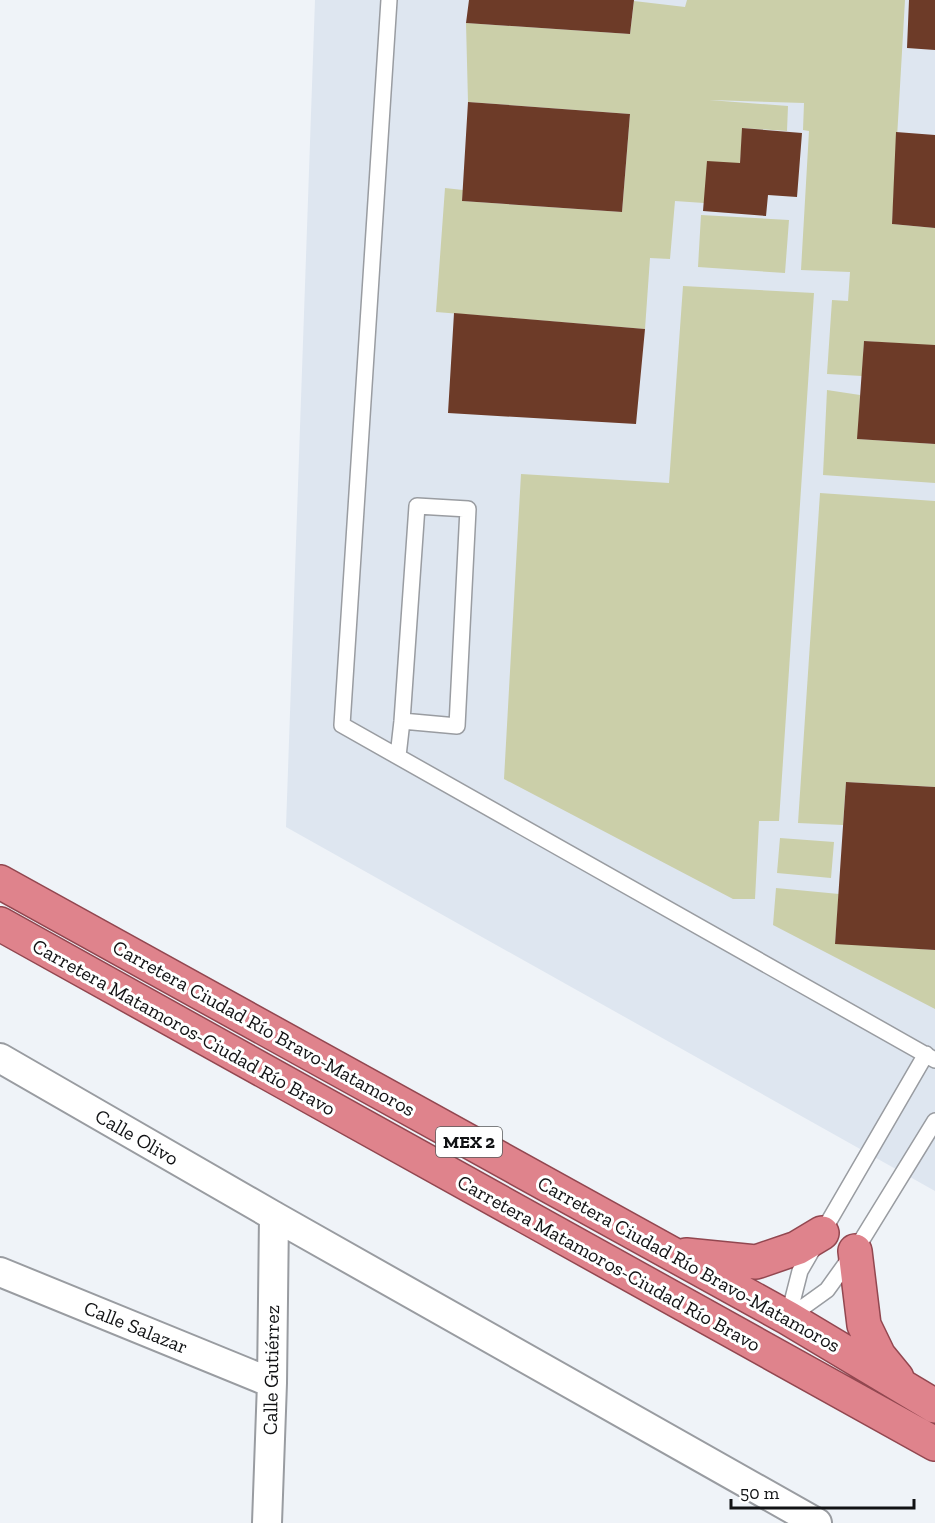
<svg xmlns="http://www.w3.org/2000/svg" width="935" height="1523" font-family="'Zilla Slab',serif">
	<rect width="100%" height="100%" fill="#eff3f8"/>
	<path fill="#dee6f0" d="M315 0H935V1191L286 827Z"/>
	<path fill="#cbcfa9" d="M687 0H905L892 224 935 228V346L864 341 862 376 827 374 832 300 848 301 850 272 801 270 809 131 803 130 804 103 709 100 788 106 787 131 743 128 740 163 704 203 675 201 670 259 650 258 645 329 436 312 445 188 463 190 462 201 622 212 630 114 468 102 466 23 630 34 634 1 685 7Z
		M701 215 789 220 785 273 698 267Z
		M683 286 814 293 779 821H759L755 899H733L504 779 521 474 669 483Z
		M827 390 860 395 858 439 935 444V483L823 475Z
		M820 493 935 501V787L846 782 843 825 798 823Z
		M780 838 834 842 831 878 777 873Z
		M776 888 839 894 835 943 935 950V1009L773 925Z"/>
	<path fill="#6d3b28" d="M469 0H634L630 34 466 23Z
		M909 0H935V50L907 48Z
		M468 102 630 114 622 212 462 201Z
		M742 128 802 133 797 197 768 195 766 216 703 211 707 161 740 163Z
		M896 132 935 135V228L892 224Z
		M454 313 645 329 636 424 448 413Z
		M864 341 935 345V444L857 439Z
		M846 782 935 787V950L835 944Z"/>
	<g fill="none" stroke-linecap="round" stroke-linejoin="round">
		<g stroke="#999ca1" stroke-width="18">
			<path id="service" d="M389 0 342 725 935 1060
				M398 756 402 721 417 506 468 509 457 726 402 721
				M788 1318 800 1271 926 1054
				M788 1318 827 1290 855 1251 935 1121"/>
		</g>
		<g stroke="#999ca1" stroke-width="32">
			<path id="minor" d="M0 1058 274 1216 817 1523
				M0 1272 272 1383
				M267 1523 272 1383 274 1216"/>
		</g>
		<g stroke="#924750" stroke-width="36">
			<path id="trunk" d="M0 882 788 1318 935 1406
				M0 924 935 1444
				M855 1251 864 1325 879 1356 897 1378
				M686 1255 756 1262 797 1248 822 1233"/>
		</g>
		<use href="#service" stroke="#fff" stroke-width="15"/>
		<use href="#minor" stroke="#fff" stroke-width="28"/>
		<use href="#trunk" stroke="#df838c" stroke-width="33"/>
	</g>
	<g text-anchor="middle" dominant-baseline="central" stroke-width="6" stroke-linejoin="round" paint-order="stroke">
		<rect fill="#fff" stroke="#58595a" stroke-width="1.5" x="436" y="1127" width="66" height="30" rx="4.5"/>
		<g font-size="18" font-weight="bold" fill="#111214">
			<text x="469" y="1142">MEX 2</text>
		</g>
		<g font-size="20" fill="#111214" stroke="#fff">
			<text transform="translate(184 1027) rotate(29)">Carretera Matamoros-Ciudad Río Bravo</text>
			<text transform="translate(264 1028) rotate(29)">Carretera Ciudad Río Bravo-Matamoros</text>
			<text transform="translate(137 1137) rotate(30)">Calle Olivo</text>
			<text transform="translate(609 1263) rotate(29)">Carretera Matamoros-Ciudad Río Bravo</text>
			<text transform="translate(689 1264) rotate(29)">Carretera Ciudad Río Bravo-Matamoros</text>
			<text transform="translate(136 1327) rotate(22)">Calle Salazar</text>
			<text transform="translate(271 1370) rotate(-89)">Calle Gutiérrez</text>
		</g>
	</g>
	<path d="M731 1499v9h183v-9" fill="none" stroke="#111214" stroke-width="3"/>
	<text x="740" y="1499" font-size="18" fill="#111214" stroke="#ffffff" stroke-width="4.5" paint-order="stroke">50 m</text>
</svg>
